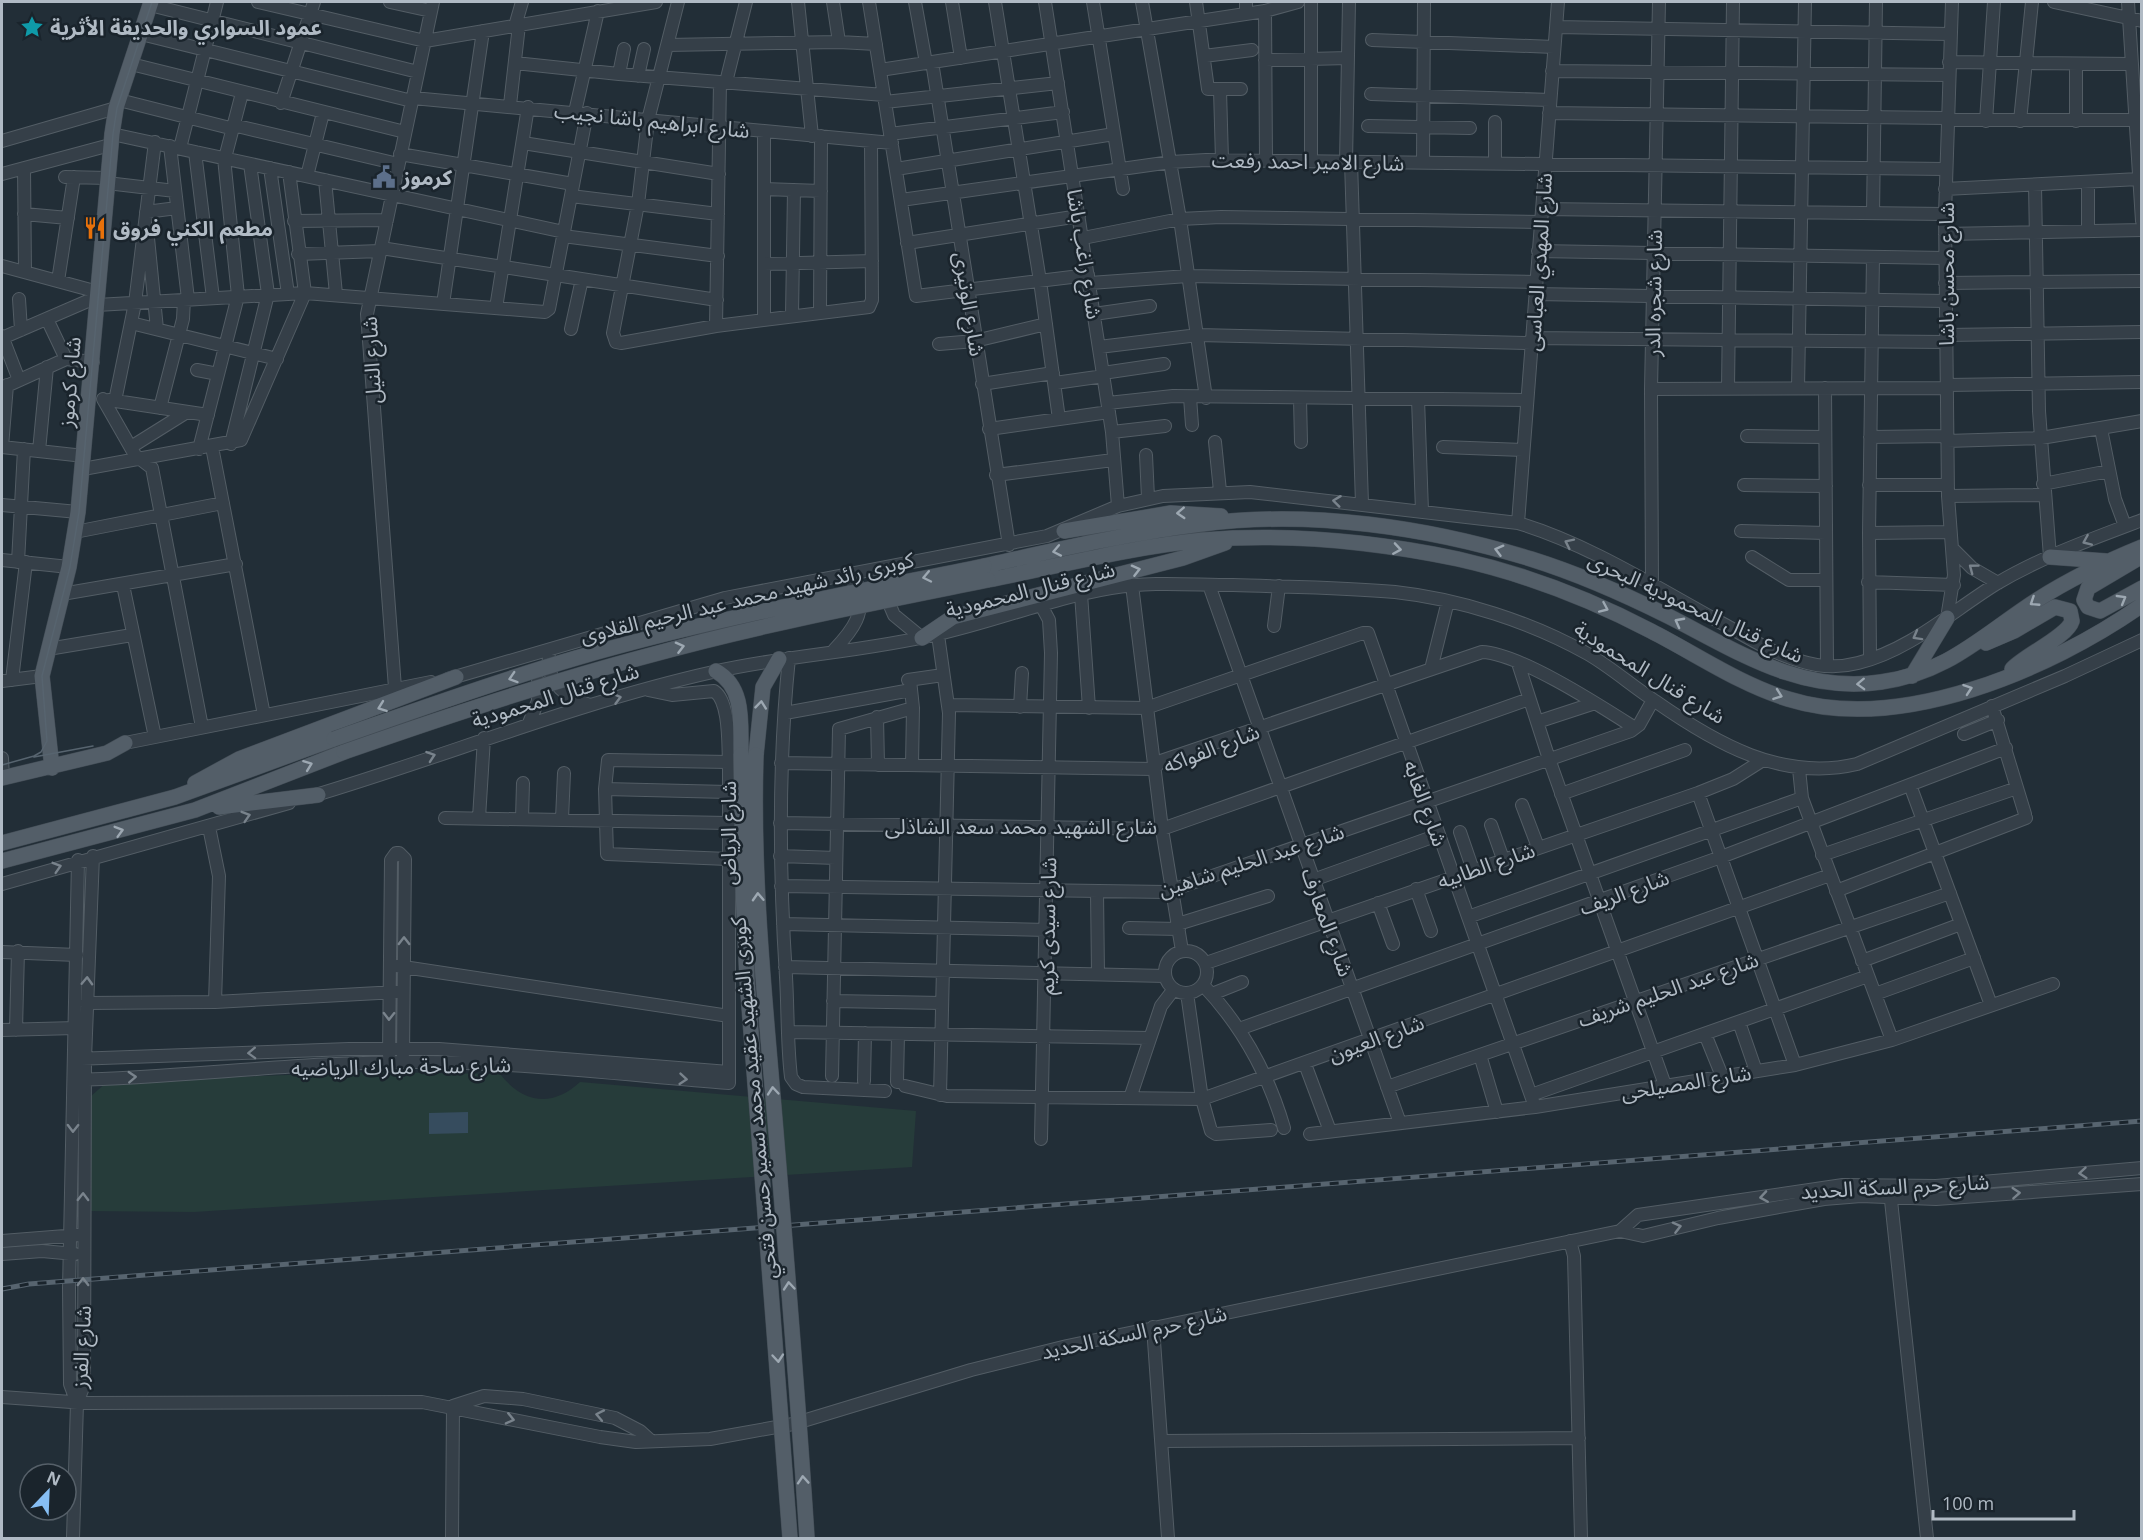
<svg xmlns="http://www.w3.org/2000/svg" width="2143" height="1540" font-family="'Open Sans','Noto Sans Arabic',sans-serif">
	<rect width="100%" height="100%" fill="#222e37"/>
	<path fill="#263c3a" d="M367 1072 500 1074C523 1103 552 1108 580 1082L916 1111 912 1167 194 1212 84 1211 82 1104 107 1082Z"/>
	<path fill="#364c5e" d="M468 1112V1133L429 1134V1113Z"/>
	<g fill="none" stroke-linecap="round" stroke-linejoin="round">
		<g stroke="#535d65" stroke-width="14">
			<path id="minor" d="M258 2 425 41 656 2
				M390 2 431 11
				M678 2 648 120 638 204 613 333 616 342 621 343 716 326 869 307 872 300 871 141
				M798 2 812 136
				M833 2 839 42
				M869 2 916 296 1088 275
				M915 2 926 63
				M952 2 961 58
				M995 2 1040 281 1059 419
				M1045 2 1112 432 1118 506
				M1093 2 1123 189
				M1142 2 1180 219 1206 398
				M1196 2 1208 89H1241
				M1246 2V14
				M1311 2V161
				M2054 2 2142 21
				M2128 2 2142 221
				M150 5 418 72
				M1265 11 1266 160
				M515 26 522 2
				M1556 27 1950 34
				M141 34 412 101
				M1372 40 1554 47
				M667 45 839 42 876 44
				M1204 56 1252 50
				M1265 60 1348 58
				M932 62 1009 545
				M1949 62 2131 64
				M515 63 619 74 884 95
				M131 64 405 132
				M880 70 1265 11 1298 2
				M1552 71 1948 75
				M619 74 624 49
				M638 76 644 49
				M726 82 746 2
				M1220 90 1222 160
				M1371 94 1550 100
				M413 98 892 143
				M119 100 230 128 237 126 398 164
				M885 102 1058 83
				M281 103 314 2
				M510 105 519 25
				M575 112 598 11
				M1549 113 1946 118
				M1946 120H2135
				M1986 121 1994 2
				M2020 121 2032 2
				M2076 121V64
				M1368 126 1470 128
				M764 131V319
				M112 134 564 232
				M890 134 1063 112
				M2 141 116 108
				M523 143 719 174
				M170 146 188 299
				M180 148 217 2
				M195 152 213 298
				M400 154 573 184
				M225 158 242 93
				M1346 162 1349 2
				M1351 162 1362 504
				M1423 163 1424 2
				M1495 164V122
				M24 168 25 272
				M270 168 288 294
				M896 169 1114 134
				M2 174 110 145
				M307 176 323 113
				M65 177 108 178
				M325 180 336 294
				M2088 182V231
				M107 183 175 191
				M2035 185 2039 411 2050 557
				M764 189 821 191
				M1945 189 2139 179
				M571 196 718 214
				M901 200 1171 162 1206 160 1945 169
				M1542 209 1945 214
				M146 212 177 208
				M1873 213 1876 2
				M24 214 68 218
				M294 221 387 220
				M1945 234 2142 230
				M563 236 718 256
				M148 238 157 329
				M1083 238 1180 219 1221 217 1541 222
				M907 243 1079 216
				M381 248 717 300
				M1538 251 1945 258
				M298 254 380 251
				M764 264 872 261
				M2 266 98 292
				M58 281 74 177
				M1090 283 1188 276 1536 282
				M1945 283 2142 281
				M1535 294 1945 301
				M19 299 21 330
				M443 304 483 31
				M97 305 305 293 545 312 549 309 587 113
				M496 308 528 107
				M820 312 821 136
				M1094 314 1150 306
				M792 316 794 190
				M47 319 66 359
				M131 323 277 359
				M716 326 720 82
				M571 329 582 279
				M1946 335 2142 332
				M2 336 19 380
				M2 338 97 297
				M1532 338 1946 342
				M939 344 975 341 1046 324
				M1099 347 1198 335 1531 343
				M197 370 218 374
				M1103 373 1164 364
				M1055 383 1104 376
				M982 384 1053 373
				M1947 385 2142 382
				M2 388 66 359 93 362
				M1728 388 1733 2
				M1798 388 1805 2
				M1825 388 1827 666
				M1651 389 1947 388
				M1190 397 1192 425
				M103 399 135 455 152 468 202 727
				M1300 399 1301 442
				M1418 399 1422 511
				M109 400 208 415
				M115 401 135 303 155 142
				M1108 403 1173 396 1527 400
				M160 408 183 319 184 299
				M989 429 1109 412
				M2101 429 2115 499 2125 526
				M1112 432 1165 426
				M1747 436 1825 437
				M1870 437 1947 436
				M1947 441 2041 438 2142 421
				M1215 442 1220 491
				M231 444 268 294 250 164
				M2 447 84 456
				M2 447 7 385
				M131 447 187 412
				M212 447 264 715
				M1443 447 1523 450
				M199 449 238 296 224 158
				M39 451 47 367
				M1146 455 1148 498
				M83 469 241 440 305 293 289 172
				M996 475 1113 460
				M2043 484 2109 471
				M1744 485 1826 486
				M1869 485H1948
				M1948 496 2044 495
				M2 505 78 512
				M1518 523 1558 2
				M1741 531 1826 533
				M75 532 223 503
				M1869 533 1950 532
				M1952 548 1972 568 1998 583
				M1752 557 1789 580H1826
				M2 560 69 567
				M18 562 24 449
				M1868 582 1954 585
				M1652 584 1651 389 1659 2
				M123 585 155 737
				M1132 585 1162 829 1182 951
				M1209 585 1400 1123
				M62 594 236 564
				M885 594 894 615 922 638
				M1081 594 1089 708
				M1947 618 1954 575 1948 496 1945 214 1952 2
				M1274 626 1279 586
				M938 635 949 713 940 1095
				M48 649 132 635
				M834 650C853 630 867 612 857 584L845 575
				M549 657C546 683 568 699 590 705
				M789 658C778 764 779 870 786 977 788 1010 787 1044 791 1077L796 1084 803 1087 885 1091
				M1870 659 1869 533 1873 257
				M1518 663 1549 759 1665 1085
				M1431 669 1448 601
				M448 679 725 598 1047 536 1118 506 1163 496 1250 492 1518 523C1588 544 1654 586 1718 621 1744 635 1771 653 1800 661 1819 667 1839 668 1858 663 1910 650 1951 612 1996 584 2041 557 2092 539 2142 520
				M12 680 26 562
				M908 680 943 675
				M910 680 913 708 912 765
				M2 681 42 676
				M395 688 367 314 433 2
				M949 705 1146 708 1363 633H1368L1535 1107
				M1992 706 2025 814
				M1020 707 1022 673
				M785 713 911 690
				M877 717 878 765
				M1537 722 1595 703
				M529 723 538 701V681
				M1964 734 1998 720
				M125 743 431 682
				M2 758 3 778
				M781 763 1154 769 1161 761 1482 652C1519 653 1602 707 1635 728
				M1799 769 1802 798 1892 1040
				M1910 785 1991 1005
				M605 789 728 792
				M1698 793 1795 1065
				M1561 794 1685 750
				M309 797C444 757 575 703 713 672 787 655 864 652 938 634 996 621 1052 598 1111 588 1152 581 1192 585 1233 585 1287 587 1342 587 1395 592 1460 599 1531 622 1588 654 1612 668 1632 686 1655 701 1715 743 1782 782 1857 764L2065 676 2142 640
				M1522 805 1538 847
				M445 818 728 823
				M479 818 484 738
				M522 819 523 783
				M562 819 564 773
				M780 823 1162 829 1529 699
				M1491 825 1503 859
				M209 827 219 876 215 1002
				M1460 832 1473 870
				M1822 855 2017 788
				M780 856 836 858
				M728 859 607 854 605 789 608 760 729 762
				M1313 880 1438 835
				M2 884 289 803
				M781 886 1166 892 1631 731 1639 725 1653 700
				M1416 889 1431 931
				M1836 891 2026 818
				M1097 892 1098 974
				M1378 903 1393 944
				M1468 917 1802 798
				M783 924 1047 930
				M1178 924 1268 896
				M1129 928 1179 929
				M1165 972a21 21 0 1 1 42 0a21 21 0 1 1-42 0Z
				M2 952 77 955
				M1862 961 1961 924
				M1206 963 1698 793 1733 779 1763 760
				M397 966 729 1016
				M785 967 1165 976
				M1203 985C1243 1027 1268 1073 1284 1128
				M1187 993 1202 1099 1211 1131 1216 1134 1271 1130
				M1212 994 1242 982
				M1875 994 1974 958
				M833 1001 942 1003
				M86 1003 215 1002 397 992
				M1739 1022 1756 1071
				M1239 1029 1721 857 2006 748
				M2 1030 75 1028
				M16 1030 18 951
				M789 1032 1150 1038
				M1705 1034 1722 1076
				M389 1055 391 860 396 853H399L405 859 403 1055
				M1480 1055 1497 1112
				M74 1059 349 1049H439L729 1072
				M1305 1064 1330 1131
				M832 1076 839 729 913 708
				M74 1080C190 1077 307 1061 424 1062 526 1063 627 1075 729 1083V762C728 745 730 701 714 691L672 695 648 690
				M864 1081 865 1033
				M897 1082 898 1034
				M905 1086 947 1096 1202 1099 1830 875
				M1387 1087 1950 893
				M1531 1095 1868 976
				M1130 1098 1161 1006 1174 989
				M1310 1134 1535 1107 1795 1065 1892 1040 2053 984
				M1041 1139 1051 653 1049 620 1042 607
				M1890 1191 1927 1538
				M1620 1231 1638 1215 1843 1185 1936 1186 2142 1168
				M2 1241 78 1235
				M1570 1241 1574 1256 1581 1538
				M2 1254 42 1251 75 1254
				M1153 1327 1168 1538
				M2 1397 85 1403 422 1402 600 1437 636 1442 710 1439 793 1424 971 1370 1067 1346 1620 1231 1643 1236 1718 1218 1824 1199 1861 1196 1936 1199 2142 1184
				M77 1403 70 1384 69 1288 78 860
				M453 1406 484 1396 523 1399 615 1418 640 1431 651 1441
				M1162 1441 1579 1438
				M73 1538 77 1403 84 1385 85 1059 93 856
				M452 1538 453 1406"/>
		</g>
		<g stroke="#414b54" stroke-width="16">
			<path id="major" d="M1064 531 1171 513 1221 516
				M2142 556 2088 588 2084 600 2088 607 2100 611 2142 588
				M2050 557 2106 561
				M984 566C1056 550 1129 533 1202 524 1311 510 1427 527 1531 559 1579 574 1624 594 1668 616 1737 651 1800 694 1881 682 1948 673 1984 634 2037 600 2070 579 2105 562 2142 547
				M988 580C1059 566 1131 547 1203 540 1287 533 1376 542 1458 559 1525 574 1590 599 1651 631 1696 654 1739 684 1788 699 1900 734 2049 670 2142 605
				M922 638 953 617 1183 558 1225 543
				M1986 643 2014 631 2055 607 2070 611 2072 621C2067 637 2026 654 2012 669
				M716 671C746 688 740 725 741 755
				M1912 676 1947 618
				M756 755 763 687 779 659
				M52 768 42 676 69 567 78 512 112 134 116 108 151 2
				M2 778 107 753 125 743
				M195 783 239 759 456 677
				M219 807 318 795
				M2 843 175 797 334 739
				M2 861 195 810 344 752"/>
		</g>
		<use href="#minor" stroke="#353f48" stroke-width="12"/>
		<use href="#major" stroke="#535e68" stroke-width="15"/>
		<path stroke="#57646f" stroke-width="1.5" d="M34 757 93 746
			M2 765 34 756 41 752 47 741 42 676 70 567 79 512 113 134 117 108 152 2"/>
		<g stroke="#57646f" stroke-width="5">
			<path id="rail" d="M2 1289 29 1284 2142 1121"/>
		</g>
		<use href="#rail" stroke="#1a242c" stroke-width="3" stroke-dasharray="9" stroke-linecap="butt"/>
		<g stroke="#414b54" stroke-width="16" stroke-linecap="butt">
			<path id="major-bridge" d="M334 739C414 711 494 682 576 658 710 619 847 594 984 566
				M344 752C444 717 545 683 647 656 759 625 874 603 988 580
				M741 755 743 890 747 980 790 1538
				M756 755C752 873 764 990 774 1108 786 1252 798 1395 807 1538"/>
		</g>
		<use href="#major-bridge" stroke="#535e68" stroke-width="15"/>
	</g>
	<defs><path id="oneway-chevron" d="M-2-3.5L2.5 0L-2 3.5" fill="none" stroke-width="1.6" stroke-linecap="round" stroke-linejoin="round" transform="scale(1.5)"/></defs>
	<g stroke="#79838c">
		<use href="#oneway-chevron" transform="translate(1337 501) rotate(-173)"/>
		<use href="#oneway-chevron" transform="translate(2087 541) rotate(157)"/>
		<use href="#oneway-chevron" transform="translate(1569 543) rotate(-154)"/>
		<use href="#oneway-chevron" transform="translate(1973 568) rotate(-143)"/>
		<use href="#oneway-chevron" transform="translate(1917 636) rotate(151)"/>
		<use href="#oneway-chevron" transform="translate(617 698) rotate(-15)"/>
		<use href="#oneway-chevron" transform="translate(431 756) rotate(-19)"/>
		<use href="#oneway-chevron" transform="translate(246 816) rotate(-17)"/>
		<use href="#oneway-chevron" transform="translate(57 867) rotate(-17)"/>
		<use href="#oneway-chevron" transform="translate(404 941) rotate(-90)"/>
		<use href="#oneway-chevron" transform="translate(87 981) rotate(-88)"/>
		<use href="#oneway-chevron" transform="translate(389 1016) rotate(91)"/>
		<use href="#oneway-chevron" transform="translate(252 1053) rotate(178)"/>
		<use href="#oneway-chevron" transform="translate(132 1077) rotate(-3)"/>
		<use href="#oneway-chevron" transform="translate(683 1079) rotate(5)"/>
		<use href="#oneway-chevron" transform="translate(73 1128) rotate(91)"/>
		<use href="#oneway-chevron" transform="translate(2083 1173) rotate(175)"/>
		<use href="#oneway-chevron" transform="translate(2016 1193) rotate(-4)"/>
		<use href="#oneway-chevron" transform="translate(83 1197) rotate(-89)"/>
		<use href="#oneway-chevron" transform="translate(1764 1197) rotate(171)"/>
		<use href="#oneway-chevron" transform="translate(1677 1227) rotate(-14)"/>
		<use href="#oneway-chevron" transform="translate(83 1282) rotate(-90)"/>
		<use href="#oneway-chevron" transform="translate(600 1415) rotate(-169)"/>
		<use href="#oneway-chevron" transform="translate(510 1419) rotate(13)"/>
	</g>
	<g stroke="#9da8b2">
		<use href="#oneway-chevron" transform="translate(1181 513) rotate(177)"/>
		<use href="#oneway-chevron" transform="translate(1397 549) rotate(9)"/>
		<use href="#oneway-chevron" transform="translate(1499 550) rotate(-165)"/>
		<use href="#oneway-chevron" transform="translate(1057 551) rotate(169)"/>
		<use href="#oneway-chevron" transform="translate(1136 570) rotate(-14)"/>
		<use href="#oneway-chevron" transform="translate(927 577) rotate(168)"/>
		<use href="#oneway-chevron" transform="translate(2122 599) rotate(-30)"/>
		<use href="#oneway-chevron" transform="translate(2034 602) rotate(147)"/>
		<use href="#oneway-chevron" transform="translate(1604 608) rotate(24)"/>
		<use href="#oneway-chevron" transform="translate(1679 622) rotate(-152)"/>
		<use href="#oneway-chevron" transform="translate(680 647) rotate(-14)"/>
		<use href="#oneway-chevron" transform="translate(513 678) rotate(162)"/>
		<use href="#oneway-chevron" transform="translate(1861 684) rotate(178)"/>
		<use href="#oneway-chevron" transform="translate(1968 689) rotate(-19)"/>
		<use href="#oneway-chevron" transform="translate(1778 695) rotate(20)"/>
		<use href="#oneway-chevron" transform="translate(761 705) rotate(-84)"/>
		<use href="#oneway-chevron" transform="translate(382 707) rotate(160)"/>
		<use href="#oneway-chevron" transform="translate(308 765) rotate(-21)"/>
		<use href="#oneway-chevron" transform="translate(119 831) rotate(-16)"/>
		<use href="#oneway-chevron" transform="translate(758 897) rotate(-93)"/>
		<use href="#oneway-chevron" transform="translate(773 1091) rotate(-95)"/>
		<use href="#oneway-chevron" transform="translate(789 1286) rotate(-95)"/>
		<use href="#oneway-chevron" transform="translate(778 1358) rotate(85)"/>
		<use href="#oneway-chevron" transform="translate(803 1480) rotate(-94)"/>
	</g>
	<defs>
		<g id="sight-bare" transform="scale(1.8)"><path d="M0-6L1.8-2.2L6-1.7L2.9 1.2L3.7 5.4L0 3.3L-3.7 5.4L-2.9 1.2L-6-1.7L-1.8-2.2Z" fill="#0f9aa8" stroke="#1a242c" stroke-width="2.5" paint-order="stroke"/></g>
		<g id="civic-bare" transform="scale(1.8)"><path d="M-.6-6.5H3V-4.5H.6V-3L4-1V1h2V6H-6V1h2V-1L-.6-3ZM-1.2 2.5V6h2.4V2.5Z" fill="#5c6f8a" stroke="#1a242c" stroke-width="2.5" paint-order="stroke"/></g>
		<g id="restaurant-bare" transform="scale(1.8)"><path d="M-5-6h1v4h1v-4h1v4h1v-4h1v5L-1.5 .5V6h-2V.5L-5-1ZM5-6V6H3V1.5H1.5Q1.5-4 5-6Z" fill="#e8710a" stroke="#1a242c" stroke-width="2.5" paint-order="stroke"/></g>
	</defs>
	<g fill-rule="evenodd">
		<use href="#sight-bare" x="32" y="27"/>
		<use href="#civic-bare" x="384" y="177"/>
		<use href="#restaurant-bare" x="95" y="228"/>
	</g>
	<g text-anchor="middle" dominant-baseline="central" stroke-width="5" stroke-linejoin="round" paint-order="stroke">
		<g font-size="21" font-weight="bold" fill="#b0bac4" stroke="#1a242c" text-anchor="start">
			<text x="50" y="27">عمود السواري والحديقة الأثرية</text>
			<text x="402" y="177">كرموز</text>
			<text x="113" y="228">مطعم الكني فروق</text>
		</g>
		<g font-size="21" fill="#b0bac4" stroke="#1a242c">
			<text transform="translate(652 120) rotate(6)">شارع ابراهيم باشا نجيب</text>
			<text transform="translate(1308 161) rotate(1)">شارع الامير احمد رفعت</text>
			<text transform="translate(1085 254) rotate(81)">شارع راغب باشا</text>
			<text transform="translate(1538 262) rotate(-86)">شارع المهدي العباسى</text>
			<text transform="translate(1946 274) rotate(-90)">شارع محسن باشا</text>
			<text transform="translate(1653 293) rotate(-89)">شارع شجره الدر</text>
			<text transform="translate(970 304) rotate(81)">شارع الوتيرى</text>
			<text transform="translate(371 360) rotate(-93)">شارع النيل</text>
			<text transform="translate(69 382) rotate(-85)">شارع كرموز</text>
			<text transform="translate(1030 589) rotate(-14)">شارع قنال المحمودية</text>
			<text transform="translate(747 597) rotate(-13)">كوبرى رائد شهيد محمد عبد الرحيم القلاوى</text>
			<text transform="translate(1696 607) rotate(25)">شارع قنال المحمودية البحرى</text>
			<text transform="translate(1650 672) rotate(32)">شارع قنال المحمودية</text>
			<text transform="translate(555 695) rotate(-17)">شارع قنال المحمودية</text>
			<text transform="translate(1211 748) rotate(-21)">شارع الفواكه</text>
			<text transform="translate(1426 803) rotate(70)">شارع الغابه</text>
			<text x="1021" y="826">شارع الشهيد محمد سعد الشاذلى</text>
			<text transform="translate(728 833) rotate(-90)">شارع الرياض</text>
			<text transform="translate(1251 860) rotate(-18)">شارع عبد الحليم شاهين</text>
			<text transform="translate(1486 865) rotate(-19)">شارع الطابيه</text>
			<text transform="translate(1624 892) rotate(-20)">شارع الريف</text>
			<text transform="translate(1328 922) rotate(70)">شارع المعارف</text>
			<text transform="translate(1047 926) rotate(-89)">شارع سيدى كريم</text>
			<text transform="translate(1668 989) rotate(-19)">شارع عبد الحليم شريف</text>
			<text transform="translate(1376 1038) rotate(-20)">شارع العيون</text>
			<text transform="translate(401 1066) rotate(-1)">شارع ساحة مبارك الرياضيه</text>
			<text transform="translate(1686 1082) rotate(-9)">شارع المصيلحى</text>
			<text transform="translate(753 1098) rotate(-95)">كوبرى الشهيد عقيد محمد سمير حسن فتحي</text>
			<text transform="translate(1895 1186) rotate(-3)">شارع حرم السكة الحديد</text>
			<text transform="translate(1134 1332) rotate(-12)">شارع حرم السكة الحديد</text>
			<text transform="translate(81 1347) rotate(-87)">شارع الفرز</text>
		</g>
	</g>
	<rect width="2143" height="1540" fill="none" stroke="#b0bac4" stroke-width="6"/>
	<g transform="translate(48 1492) rotate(23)"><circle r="28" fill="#1a242c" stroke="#566069" stroke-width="1.5"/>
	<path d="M0-4.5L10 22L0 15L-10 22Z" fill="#86bef3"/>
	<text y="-9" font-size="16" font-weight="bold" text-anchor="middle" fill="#b0bac4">N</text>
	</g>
	<path d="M1933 1510v9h141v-9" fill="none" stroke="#b0bac4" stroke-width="3"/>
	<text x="1942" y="1510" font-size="18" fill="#b0bac4" stroke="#1a242c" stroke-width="4.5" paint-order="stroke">100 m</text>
</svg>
